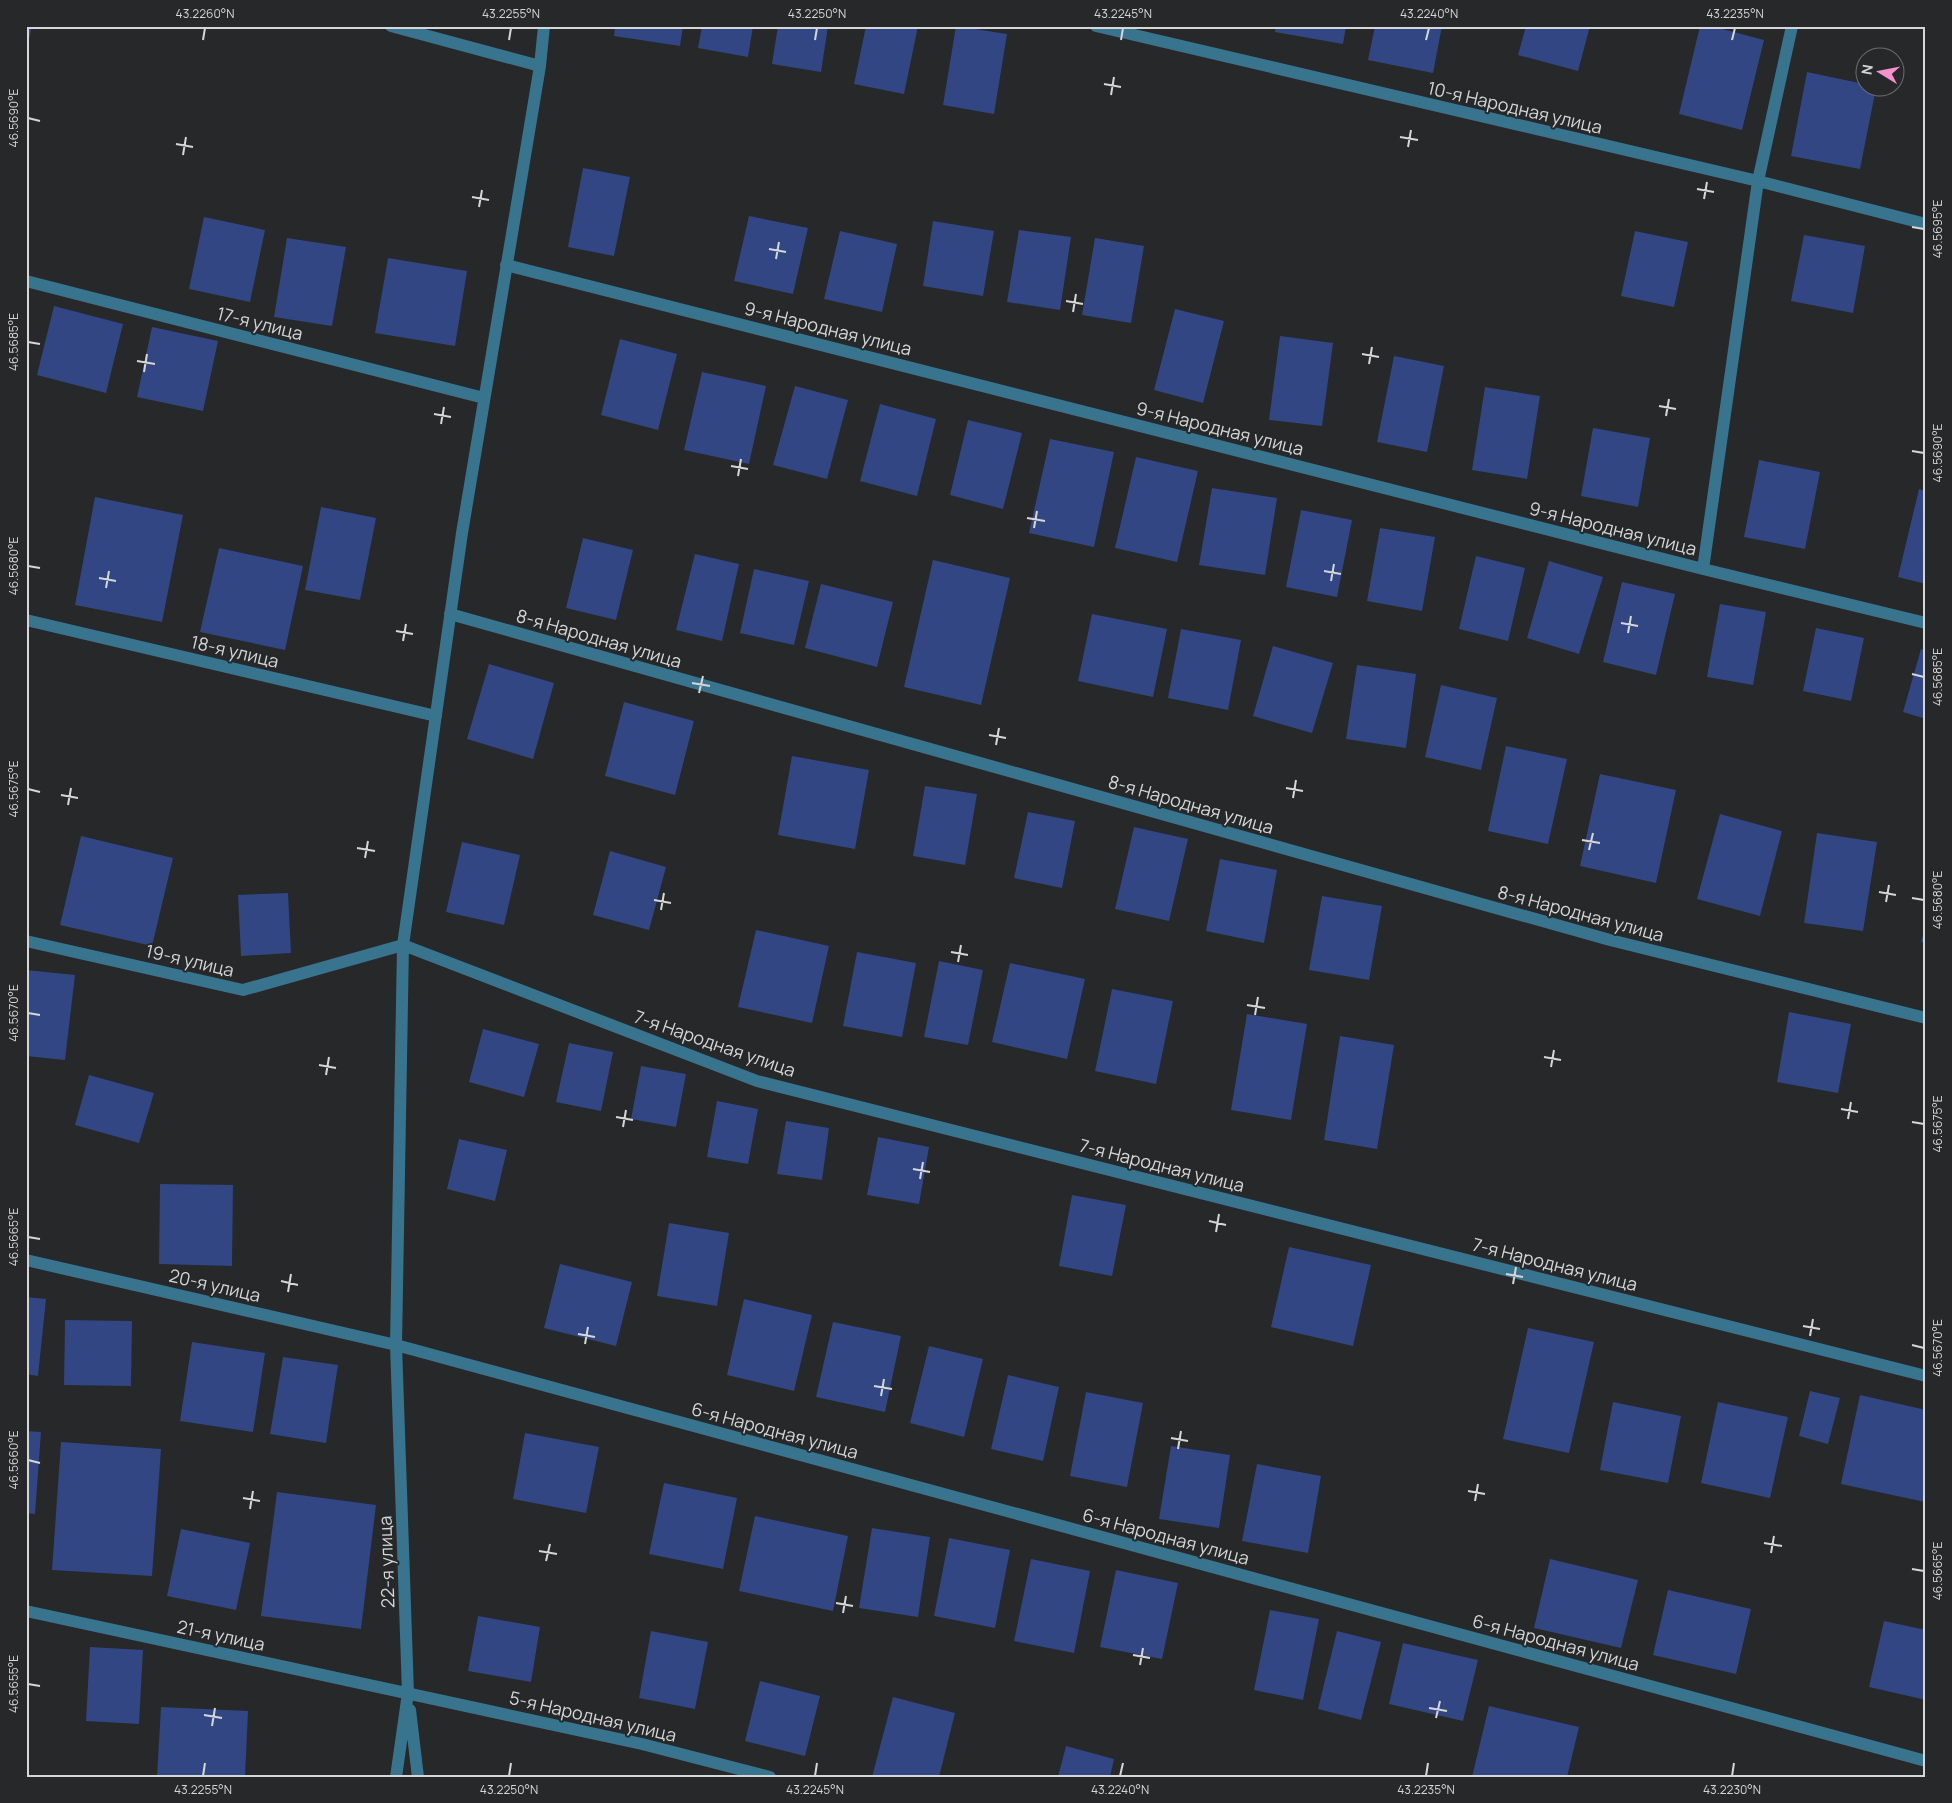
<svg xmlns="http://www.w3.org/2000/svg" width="1952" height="1803" font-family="Manrope,sans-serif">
	<rect width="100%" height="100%" fill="#262829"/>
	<path fill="#314683" d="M26 26H32L27 49 26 48Z
		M615 26H683L680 46 614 36Z
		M702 26H753L748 57 698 48Z
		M778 26H828L821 72 772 64Z
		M866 26H918L904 94 854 84Z
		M956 26 1007 34 994 114 943 105Z
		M1276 26H1346L1343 44 1275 32Z
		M1375 26H1442L1433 73 1368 60Z
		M1526 26H1590L1578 71 1518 55Z
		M1700 26H1711L1764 40 1742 130 1679 114Z
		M1807 72 1864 84V88H1876L1860 169 1791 156Z
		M583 168 630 177 614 256 568 247Z
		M749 216 808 228 793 294 734 281Z
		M204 217 265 230 250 302 189 289Z
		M933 221 994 231 983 296 923 286Z
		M1019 230 1071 237 1060 310 1007 302Z
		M840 231 897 244 882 312 824 299Z
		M1635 231 1688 242 1674 307 1621 296Z
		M1804 235 1865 246 1853 313 1791 301Z
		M287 238 346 247 332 326 274 317Z
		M1095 238 1144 246 1131 323 1082 315Z
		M388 258 467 271 455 346 375 333Z
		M54 306 123 324 106 393 37 375Z
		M1175 309 1224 321 1203 403 1154 390Z
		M152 327 218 341 203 411 137 397Z
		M1280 336 1333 343 1322 426 1269 420Z
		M620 339 677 354 658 430 601 415Z
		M1394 356 1444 366 1427 452 1377 442Z
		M702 372 766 386 749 464 684 450Z
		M795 386 848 400 827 479 773 465Z
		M1485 387 1540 396 1527 479 1472 470Z
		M880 404 936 419 917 496 860 481Z
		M968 420 1022 433 1003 509 950 495Z
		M1593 428 1650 438 1638 507 1581 496Z
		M1050 439 1114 452 1094 547 1029 533Z
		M1136 457 1198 471 1177 562 1115 548Z
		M1759 460 1820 472 1805 549 1744 537Z
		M1212 488 1277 498 1265 575 1199 565Z
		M1919 489 1926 491V584L1898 577Z
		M95 497 183 515 162 622 75 605Z
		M321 507 376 518 360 600 305 590Z
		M1301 510 1352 520 1337 597 1286 587Z
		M1380 528 1435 537 1422 611 1367 601Z
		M583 538 633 550 616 620 566 608Z
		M219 548 303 566 285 650 200 632Z
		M695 554 739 564 722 641 676 630Z
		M1476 556 1525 568 1508 641 1459 629Z
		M933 560 1010 578 981 705 904 687Z
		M1549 561 1603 577 1579 654 1527 638Z
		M754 569 809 581 794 645 740 633Z
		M1622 582 1675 594 1656 675 1603 662Z
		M821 584 893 602 877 667 805 648Z
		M1720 604 1766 612 1753 685 1707 677Z
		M1092 614 1167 629 1153 697 1078 681Z
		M1816 628 1864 638 1851 701 1803 691Z
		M1181 629 1241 640 1228 710 1168 698Z
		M1273 646 1333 663 1312 733 1253 716Z
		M1921 649 1926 650V719L1903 712Z
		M489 664 554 683 533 759 467 739Z
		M1357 665 1416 674 1406 748 1346 739Z
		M1441 685 1497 698 1481 770 1425 757Z
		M624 702 694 721 675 795 605 776Z
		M1506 746 1567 759 1548 844 1488 831Z
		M792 756 869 770 855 849 778 835Z
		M1600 774 1676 790 1656 883 1580 866Z
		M925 786 977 794 965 865 913 856Z
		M1028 812 1075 821 1062 888 1014 878Z
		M1720 814 1782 831 1760 916 1697 899Z
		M1134 827 1188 839 1169 921 1115 909Z
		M1817 833 1877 842 1863 931 1804 923Z
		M81 836 173 858 152 946 60 925Z
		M462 842 520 855 504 925 446 912Z
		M610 851 666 867 649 930 593 915Z
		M1220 859 1277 870 1264 943 1206 931Z
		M288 893 291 953 241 956 238 895Z
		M1322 896 1382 906 1369 980 1309 970Z
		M1926 925V943L1921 942Z
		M756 930 829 946 812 1023 738 1007Z
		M857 952 916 963 902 1037 843 1026Z
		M939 961 983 970 968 1045 924 1037Z
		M1010 963 1085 979 1067 1059 992 1042Z
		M26 970 75 975 65 1060 26 1056Z
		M1112 989 1173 1001 1156 1084 1095 1071Z
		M1789 1012 1851 1024 1838 1093 1777 1082Z
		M1247 1014 1307 1024 1291 1120 1231 1110Z
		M483 1029 539 1044 524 1097 469 1082Z
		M1340 1036 1394 1045 1377 1149 1324 1140Z
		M569 1043 613 1052 601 1111 556 1102Z
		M641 1066 686 1074 676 1127 631 1119Z
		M89 1075 154 1093 139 1143 75 1125Z
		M717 1101 758 1109 748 1164 707 1157Z
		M786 1121 829 1128 822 1180 777 1174Z
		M878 1137 929 1147 919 1204 867 1195Z
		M459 1139 507 1150 495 1201 447 1189Z
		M160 1184 233 1185 232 1266 159 1264Z
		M1072 1195 1126 1205 1112 1276 1059 1266Z
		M669 1223 729 1233 717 1306 657 1296Z
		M1289 1247 1371 1265 1353 1346 1271 1327Z
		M560 1264 632 1282 616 1346 544 1328Z
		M26 1297 46 1299 38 1376 26 1374Z
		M744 1299 812 1315 794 1391 727 1375Z
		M65 1320 132 1321 131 1386 64 1385Z
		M833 1322 901 1336 885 1412 816 1397Z
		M1528 1328 1594 1342 1569 1453 1503 1439Z
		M192 1342 265 1353 253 1432 180 1421Z
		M929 1346 983 1359 964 1437 910 1423Z
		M283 1357 338 1365 326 1443 270 1434Z
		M1008 1375 1059 1387 1043 1461 991 1449Z
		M1810 1391 1840 1398 1828 1444 1799 1436Z
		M1086 1392 1143 1403 1127 1487 1070 1476Z
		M1860 1395 1926 1410 1925 1502 1841 1484Z
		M1613 1402 1681 1416 1668 1483 1600 1470Z
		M1718 1402 1788 1417 1770 1498 1701 1483Z
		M26 1431 41 1432 35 1514 26 1513Z
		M525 1433 599 1447 586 1513 513 1499Z
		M61 1442 161 1449 152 1576 52 1570Z
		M1171 1446 1230 1455 1219 1528 1159 1519Z
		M1257 1464 1321 1476 1308 1553 1242 1541Z
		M664 1483 737 1498 723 1569 649 1554Z
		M277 1492 376 1505 361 1629 261 1616Z
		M755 1516 848 1536 833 1611 739 1591Z
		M872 1528 930 1537 918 1617 859 1608Z
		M181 1529 250 1543 236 1610 167 1596Z
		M949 1538 1010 1550 995 1628 934 1616Z
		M1031 1559 1090 1571 1074 1653 1014 1641Z
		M1550 1559 1638 1580 1621 1648 1534 1628Z
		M1116 1570 1178 1583 1162 1659 1100 1647Z
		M1668 1590 1751 1609 1736 1674 1653 1655Z
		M1270 1610 1319 1619 1303 1700 1254 1690Z
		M478 1616 540 1627 531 1682 468 1671Z
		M1884 1621 1926 1630V1700L1869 1687Z
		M651 1631 708 1642 695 1709 639 1698Z
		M1337 1631 1381 1642 1361 1720 1318 1709Z
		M1403 1643 1478 1660 1463 1721 1389 1704Z
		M90 1647 143 1650 139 1724 86 1721Z
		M760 1681 820 1696 805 1756 745 1741Z
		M893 1697 955 1713 939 1777H872Z
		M1489 1706 1579 1727 1567 1777H1472Z
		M161 1707 248 1711 245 1777 157 1776Z
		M1066 1746 1114 1759 1110 1777H1058Z"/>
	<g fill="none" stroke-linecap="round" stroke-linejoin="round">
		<path stroke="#38748e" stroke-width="12" d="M391 26 540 66
			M1096 26 1758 181 1926 224
			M506 265 1703 569 1926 623
			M26 281 484 398
			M1703 569 1758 181 1792 26
			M450 614 1610 940 1926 1018
			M26 620 436 716
			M26 941 243 990 403 945 757 1081 1926 1376
			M26 1260 396 1345 1926 1761
			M26 1611 642 1744 770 1777
			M410 1710 418 1777
			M396 1777 408 1693 396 1345 403 945 462 533 540 66 544 26"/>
	</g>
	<path fill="none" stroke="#d5d6d7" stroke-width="2" d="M203 40 205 28M509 40 511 28M815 40 817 28M1121 40 1123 28M1426 40 1429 28M1732 40 1735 28M1104 84 1121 87M1111 95 1114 77M28 118 40 121M1400 137 1418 140M176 144 193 147M1408 147 1411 130M183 155 186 137M1697 189 1714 192M472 197 489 200M1704 199 1707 182M479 207 482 190M1912 227 1924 229M769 249 786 252M776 259 779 242M1066 301 1083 304M1073 312 1076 294M28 342 40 344M1362 354 1379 357M137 361 155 364M1369 364 1372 347M144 372 147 354M1659 406 1676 409M434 414 451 417M1666 416 1669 399M441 424 444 407M1912 451 1924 453M731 466 748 469M738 476 741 459M1027 518 1045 521M1034 528 1037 511M28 566 40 568M1324 571 1341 574M99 578 116 581M1331 581 1334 564M106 588 109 571M1621 623 1638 626M396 631 413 634M1628 633 1631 616M403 641 406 624M1912 674 1924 677M692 683 710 686M699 693 703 676M989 735 1006 738M996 745 999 728M1286 788 1303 791M28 789 40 792M61 795 78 798M1293 798 1296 780M68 805 71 788M1582 840 1600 843M357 848 375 851M1589 850 1593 833M365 858 368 841M1879 892 1896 895M1912 898 1924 900M654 900 671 903M1886 902 1889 885M661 910 664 893M951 952 968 955M958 962 961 945M1247 1005 1265 1008M28 1013 40 1015M1255 1015 1258 997M1544 1057 1561 1060M319 1065 336 1068M1551 1067 1554 1050M326 1075 329 1057M1841 1109 1858 1112M616 1117 633 1120M1848 1119 1851 1102M1912 1122 1924 1124M623 1127 626 1110M913 1169 930 1172M920 1179 923 1162M1209 1221 1226 1225M1216 1232 1219 1214M28 1237 40 1239M1506 1274 1523 1277M281 1281 298 1285M1513 1284 1516 1267M288 1292 291 1274M1803 1326 1820 1329M578 1334 595 1337M1810 1336 1813 1319M585 1344 588 1327M1912 1345 1924 1348M874 1386 892 1389M881 1396 884 1379M1171 1438 1188 1441M1178 1449 1181 1431M28 1460 40 1463M1468 1491 1485 1494M243 1498 260 1501M1475 1501 1478 1484M250 1509 253 1491M1764 1543 1782 1546M539 1551 557 1554M1771 1553 1774 1536M546 1561 550 1544M1912 1569 1924 1571M836 1603 853 1606M843 1613 846 1596M1133 1655 1150 1658M1140 1665 1143 1648M28 1684 40 1686M1429 1708 1447 1711M204 1715 222 1718M1436 1718 1440 1701M212 1726 215 1708M203 1776 205 1763M509 1776 511 1763M815 1776 817 1763M1120 1776 1123 1763M1426 1776 1428 1763M1732 1776 1734 1763"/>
	<g text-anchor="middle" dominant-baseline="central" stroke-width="4" stroke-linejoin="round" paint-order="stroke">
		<g font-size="18" fill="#d5d6d7" stroke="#262829">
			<text transform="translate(1515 107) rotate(13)">10-я Народная улица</text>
			<text transform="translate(260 323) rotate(14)">17-я улица</text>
			<text transform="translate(828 328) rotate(14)">9-я Народная улица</text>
			<text transform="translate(1220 428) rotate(14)">9-я Народная улица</text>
			<text transform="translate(1613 528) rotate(14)">9-я Народная улица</text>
			<text transform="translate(599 638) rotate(16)">8-я Народная улица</text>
			<text transform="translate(235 651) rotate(13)">18-я улица</text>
			<text transform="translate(1191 804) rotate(16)">8-я Народная улица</text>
			<text transform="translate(1581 913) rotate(15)">8-я Народная улица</text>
			<text transform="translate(190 960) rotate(13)">19-я улица</text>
			<text transform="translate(715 1043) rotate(19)">7-я Народная улица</text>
			<text transform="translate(1162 1165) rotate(14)">7-я Народная улица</text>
			<text transform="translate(1555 1264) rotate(14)">7-я Народная улица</text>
			<text transform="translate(215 1285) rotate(13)">20-я улица</text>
			<text transform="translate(775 1430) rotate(15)">6-я Народная улица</text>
			<text transform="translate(1166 1536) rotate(15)">6-я Народная улица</text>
			<text transform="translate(386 1562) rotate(-92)">22-я улица</text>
			<text transform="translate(221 1635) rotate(12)">21-я улица</text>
			<text transform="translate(1556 1642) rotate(15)">6-я Народная улица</text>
			<text transform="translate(593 1716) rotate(13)">5-я Народная улица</text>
		</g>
	</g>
	<rect width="1952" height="1803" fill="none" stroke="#262829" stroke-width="55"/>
	<g transform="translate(1880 72) rotate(280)"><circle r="24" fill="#262829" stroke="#6c6e6f"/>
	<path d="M0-4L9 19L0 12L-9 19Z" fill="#f790ce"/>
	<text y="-8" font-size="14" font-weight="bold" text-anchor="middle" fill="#d5d6d7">N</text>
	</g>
	<rect x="28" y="28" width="1896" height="1748" fill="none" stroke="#d5d6d7" stroke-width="2"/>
	<g font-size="12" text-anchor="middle" fill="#d5d6d7">
		<text x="205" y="18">43.2260°N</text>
		<text x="511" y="18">43.2255°N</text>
		<text x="817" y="18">43.2250°N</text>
		<text x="1123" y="18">43.2245°N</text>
		<text x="1429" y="18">43.2240°N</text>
		<text x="1735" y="18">43.2235°N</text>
		<text transform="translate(14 118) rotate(-90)" y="4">46.5690°E</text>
		<text transform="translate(1938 229) rotate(-90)" y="4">46.5695°E</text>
		<text transform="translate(14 342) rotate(-90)" y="4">46.5685°E</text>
		<text transform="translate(1938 453) rotate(-90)" y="4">46.5690°E</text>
		<text transform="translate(14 566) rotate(-90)" y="4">46.5680°E</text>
		<text transform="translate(1938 677) rotate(-90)" y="4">46.5685°E</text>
		<text transform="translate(14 789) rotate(-90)" y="4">46.5675°E</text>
		<text transform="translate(1938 900) rotate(-90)" y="4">46.5680°E</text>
		<text transform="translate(14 1013) rotate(-90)" y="4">46.5670°E</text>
		<text transform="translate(1938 1124) rotate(-90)" y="4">46.5675°E</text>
		<text transform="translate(14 1237) rotate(-90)" y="4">46.5665°E</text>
		<text transform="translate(1938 1348) rotate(-90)" y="4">46.5670°E</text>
		<text transform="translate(14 1460) rotate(-90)" y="4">46.5660°E</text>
		<text transform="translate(1938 1571) rotate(-90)" y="4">46.5665°E</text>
		<text transform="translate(14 1684) rotate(-90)" y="4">46.5655°E</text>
		<text x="203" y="1794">43.2255°N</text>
		<text x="509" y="1794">43.2250°N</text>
		<text x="815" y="1794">43.2245°N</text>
		<text x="1120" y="1794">43.2240°N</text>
		<text x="1426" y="1794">43.2235°N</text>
		<text x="1732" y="1794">43.2230°N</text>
	</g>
</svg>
